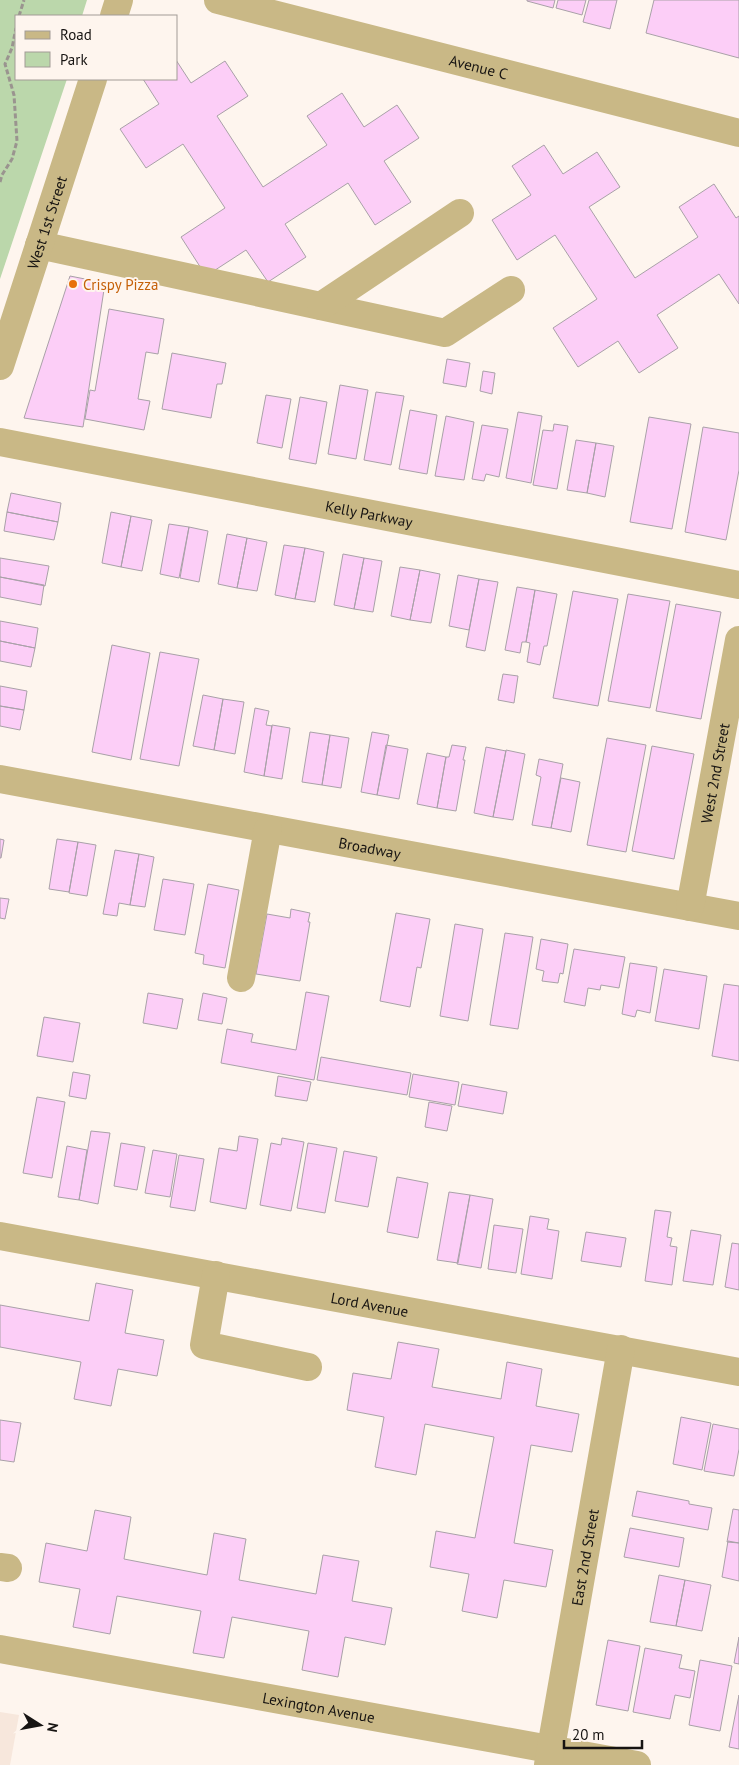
<svg xmlns="http://www.w3.org/2000/svg" width="739" height="1765" font-family="'PT Sans',sans-serif">
	<rect width="100%" height="100%" fill="#fef5ee"/>
	<path fill="#f7e7dc" d="M0 1712 19 1715 10 1765H0Z"/>
	<path fill="#bbd7ab" d="M0 0H87L82 16H16V79H67L0 279Z"/>
	<path fill="#fccef7" stroke="#a9a1a8" d="M527 0H555L553 8 527 1Z
		M558 0H586L582 15 556 8Z
		M589 0H617L610 29 583 22Z
		M654 0H739V58L646 33Z
		M176 60 191 83 225 61 248 96 217 116 263 187 327 145 307 116 342 93 364 127 397 105 419 138 384 161 411 202 375 225 348 183 285 224 306 257 268 282 246 250 206 276 181 237 225 208 183 144 146 168 120 129 159 104 143 79H176Z
		M544 145 563 174 597 152 620 187 589 207 635 278 698 237 679 207 714 184 736 218 739 216V304L719 274 657 315 678 348 639 373 618 341 578 367 553 328 597 299 555 235 517 260 492 220 531 195 512 166Z
		M70 276 105 283 83 427 24 418Z
		M109 309 164 319 158 354 146 352 138 399 150 401 144 430 85 419 90 390 95 391Z
		M172 353 226 363 222 384H217L211 418 162 409Z
		M447 359 470 363 466 387 443 383Z
		M483 371 495 373 492 394 480 391Z
		M340 385 368 390 356 459 328 454Z
		M376 392 404 396 391 465 364 460Z
		M266 395 291 399 282 448 257 443Z
		M300 397 327 402 316 464 289 459Z
		M410 410 437 415 427 474 399 469Z
		M518 412 542 416 531 483 506 478Z
		M446 416 474 422 464 480 435 476Z
		M649 417 691 424 672 529 630 522Z
		M554 424 568 426 557 489 533 485 543 430 553 431Z
		M482 425 508 429 499 477 486 474 484 481 472 479Z
		M703 427 739 433V470L726 540 685 532Z
		M576 440 596 443 587 493 567 490Z
		M596 443 614 446 605 497 587 493Z
		M11 493 61 503 58 522 7 512Z
		M7 512 58 522 54 540 4 531Z
		M111 512 131 516 121 567 102 563Z
		M131 516 152 520 142 571 121 567Z
		M169 524 189 527 179 578 160 574Z
		M189 527 208 531 199 582 180 578Z
		M227 534 247 538 237 588 218 584Z
		M247 538 267 542 257 591 237 588Z
		M284 545 305 548 295 599 275 595Z
		M305 548 324 552 315 602 295 599Z
		M343 554 364 558 354 609 334 605Z
		M0 558 49 566 45 586 0 577Z
		M364 558 382 561 373 612 354 609Z
		M400 567 420 570 410 620 391 616Z
		M420 570 440 574 431 623 410 620Z
		M458 575 479 579 469 630 449 626Z
		M0 577 44 585 41 605 0 597Z
		M479 579 498 582 485 651 466 647Z
		M517 587 535 590 526 642H522L520 653 505 650Z
		M535 590 557 594 547 646H544L540 665 527 662 530 643 526 642Z
		M573 591 618 599 598 706 553 698Z
		M628 594 670 601 650 708 608 701Z
		M676 604 721 612 701 719 656 711Z
		M0 621 38 628 35 648 0 641Z
		M0 641 35 648 31 667 0 661Z
		M112 645 150 653 131 760 92 752Z
		M160 652 199 659 179 766 140 759Z
		M503 674 518 676 514 703 498 700Z
		M0 686 27 691 24 710 0 706Z
		M203 695 223 699 214 750 193 746Z
		M223 699 244 702 235 754 214 750Z
		M0 706 24 710 20 730 0 726Z
		M255 708 269 711 266 725 272 726 264 776 244 772Z
		M272 725 290 728 282 779 264 776Z
		M310 732 330 735 322 785 302 782Z
		M372 732 389 735 377 795 361 792Z
		M330 735 349 738 341 788 322 785Z
		M607 738 646 745 626 852 587 845Z
		M386 745 408 749 399 799 377 795Z
		M452 745 466 747 463 760H465L456 811 437 808 446 757H449Z
		M652 746 694 754 674 859 632 851Z
		M486 747 506 751 493 817 474 813Z
		M506 750 525 754 513 820 493 817Z
		M427 753 446 757 437 808 417 804Z
		M539 759 563 764 551 828 532 825 541 777 536 775Z
		M561 778 580 782 571 832 551 828Z
		M0 839 4 840 1 858H0Z
		M57 839 78 842 69 892 49 889Z
		M78 842 96 845 87 896 69 893Z
		M115 850 139 854 130 905 119 903 117 916 103 914Z
		M139 854 154 857 145 907 130 905Z
		M163 879 194 884 185 935 154 930Z
		M208 884 239 890 225 968 203 964 204 955 195 953Z
		M0 898 9 899 5 919 0 918Z
		M291 909 310 913 308 922H310L300 981 256 974 267 914 290 918Z
		M396 913 430 919 421 968 417 967 410 1007 380 1001Z
		M455 924 483 929 468 1021 440 1016Z
		M505 933 533 937 518 1029 490 1025Z
		M541 939 568 944 563 974 560 973 558 983 542 981 544 971 536 969Z
		M574 949 625 957 619 988 601 985 600 990 588 988 585 1006 564 1002Z
		M630 963 657 967 650 1013 637 1010 635 1017 622 1014Z
		M664 969 707 976 699 1029 655 1021Z
		M724 984 739 986V1061L712 1056Z
		M306 992 329 996 314 1080 221 1063 227 1029 253 1034 251 1042 296 1050Z
		M148 993 183 999 177 1029 143 1023Z
		M203 993 227 998 222 1024 198 1020Z
		M44 1017 80 1023 73 1062 37 1056Z
		M321 1057 411 1073 407 1095 317 1080Z
		M73 1072 90 1075 86 1099 69 1096Z
		M413 1074 459 1082 455 1105 409 1097Z
		M278 1076 311 1082 307 1101 275 1096Z
		M462 1084 507 1092 503 1114 458 1106Z
		M37 1097 65 1102 52 1178 23 1173Z
		M429 1102 452 1106 447 1131 425 1127Z
		M91 1131 110 1133 98 1204 79 1200Z
		M239 1136 258 1139 246 1209 210 1202 219 1148 237 1151Z
		M282 1138 304 1142 291 1211 260 1205 271 1143 281 1145Z
		M121 1143 145 1147 137 1190 114 1186Z
		M308 1143 337 1148 325 1213 297 1208Z
		M67 1146 87 1150 79 1200 58 1197Z
		M153 1150 177 1154 170 1197 145 1193Z
		M344 1151 377 1157 368 1207 335 1201Z
		M179 1155 204 1159 195 1211 170 1207Z
		M397 1177 428 1183 418 1238 387 1232Z
		M449 1192 470 1195 458 1263 437 1260Z
		M470 1195 493 1199 481 1268 457 1264Z
		M655 1210 671 1212 667 1237 672 1238 670 1246 677 1247 672 1285 645 1281Z
		M530 1216 549 1219 547 1229 559 1231 552 1279 521 1274Z
		M494 1225 523 1229 516 1273 488 1269Z
		M691 1230 721 1235 713 1285 683 1281Z
		M586 1232 626 1238 621 1267 581 1261Z
		M732 1243 739 1244V1290L725 1287Z
		M96 1283 133 1290 125 1333 164 1340 157 1376 118 1369 111 1406 74 1399 81 1362 0 1347V1305L89 1321Z
		M398 1342 439 1349 432 1387 501 1399 507 1362 542 1369 536 1406 579 1414 572 1452 531 1445 514 1543 553 1550 546 1587 504 1580 497 1618 462 1611 469 1574 430 1567 436 1531 475 1538 494 1437 425 1424 416 1475 375 1467 384 1417 347 1410 353 1373 391 1379Z
		M681 1417 711 1423 702 1470 673 1464Z
		M0 1420 21 1423 14 1462 0 1460Z
		M713 1424 739 1429V1449L734 1476 704 1471Z
		M637 1491 689 1501V1504L712 1508 708 1530 632 1516Z
		M733 1509 739 1510V1543L727 1542Z
		M95 1510 131 1517 124 1559 207 1575 214 1533 246 1539 239 1580 316 1594 323 1555 359 1561 352 1601 392 1608 385 1645 345 1637 338 1677 302 1670 309 1631 232 1617 224 1658 193 1653 201 1611 117 1596 110 1634 73 1627 80 1589 39 1582 46 1543 87 1551Z
		M630 1528 684 1538 679 1567 624 1557Z
		M728 1541 739 1543V1581L722 1577Z
		M659 1575 685 1580 676 1626 650 1622Z
		M685 1580 711 1585 702 1631 676 1626Z
		M739 1637V1664L734 1663Z
		M608 1640 640 1646 628 1711 596 1705Z
		M645 1648 682 1655 679 1668 695 1671 690 1698 675 1695 670 1719 633 1712Z
		M700 1660 732 1666 720 1731 689 1725Z
		M739 1695V1749L729 1747Z"/>
	<g fill="none" stroke-linecap="round" stroke-linejoin="round">
		<path stroke="#9a948f" stroke-width="3" stroke-dasharray="5 2.5" stroke-linecap="butt" d="M19 16 24 0
			M0 182 2 175 12 159 17 141 14 95 5 64 12 48 16 28"/>
		<g stroke="#c9b886" stroke-width="28">
			<path id="s1" d="M218 0 739 133"/>
			<path d="M114 16 119 0"/>
			<path d="M39 245 445 333 511 290"/>
			<path d="M321 306 460 213"/>
			<path id="s2" d="M0 366 93 79"/>
			<path id="s3" d="M0 442 739 585"/>
			<path id="s4" d="M0 779 739 916"/>
			<path id="s5" d="M690 907 739 640"/>
			<path d="M241 978 268 829"/>
			<path id="s6" d="M0 1236 739 1372"/>
			<path d="M216 1275 204 1345 308 1367"/>
			<path d="M0 1567 8 1568"/>
			<path id="s7" d="M0 1649 637 1765"/>
			<path id="s8" d="M548 1765 621 1349"/>
		</g>
	</g>
	<circle fill="#e8710a" stroke="#fef5ee" stroke-width="2" cx="73" cy="284" r="5"/>
	<g text-anchor="middle" dominant-baseline="central" stroke-width="4" stroke-linejoin="round" paint-order="stroke">
		<g font-size="15" fill="#171412" stroke="#fef5ee">
			<text stroke="none"><textPath href="#s1" startOffset="269">Avenue C</textPath></text>
			<text stroke="none"><textPath href="#s2" startOffset="151">West 1st Street</textPath></text>
			<text stroke="none"><textPath href="#s3" startOffset="376">Kelly Parkway</textPath></text>
			<text stroke="none"><textPath href="#s5" startOffset="136">West 2nd Street</textPath></text>
			<text stroke="none"><textPath href="#s4" startOffset="376">Broadway</textPath></text>
			<text stroke="none"><textPath href="#s6" startOffset="376">Lord Avenue</textPath></text>
			<text stroke="none"><textPath href="#s8" startOffset="211">East 2nd Street</textPath></text>
			<text stroke="none"><textPath href="#s7" startOffset="324">Lexington Avenue</textPath></text>
		</g>
		<g font-size="15" fill="#c56008" stroke="#fef5ee" text-anchor="start">
			<text x="83" y="284">Crispy Pizza</text>
		</g>
	</g>
	<rect x="15" y="15" width="162" height="65" fill="#fef5ee" stroke="#a29b96"/>
	<rect x="25" y="31" width="25" height="8" fill="#c9b886" stroke="#a29b96"/>
	<text x="60" y="40" font-size="15" fill="#171412">Road</text>
	<rect x="25" y="52" width="25" height="15" fill="#bbd7ab" stroke="#a29b96"/>
	<text x="60" y="65" font-size="15" fill="#171412">Park</text>
	<g transform="translate(40 1725) rotate(101)" stroke="#fef5ee" stroke-width="4" paint-order="stroke">
	<path d="M0-4L9 19L0 12L-9 19Z" fill="#171412"/>
	<text y="-8" font-size="14" font-weight="bold" text-anchor="middle" fill="#171412">N</text>
	</g>
	<path d="M564 1740v8h78v-8" fill="none" stroke="#171412" stroke-width="2.5"/>
	<text x="572" y="1740" font-size="15" fill="#171412" stroke="#fef5ee" stroke-width="4" paint-order="stroke">20 m</text>
</svg>
